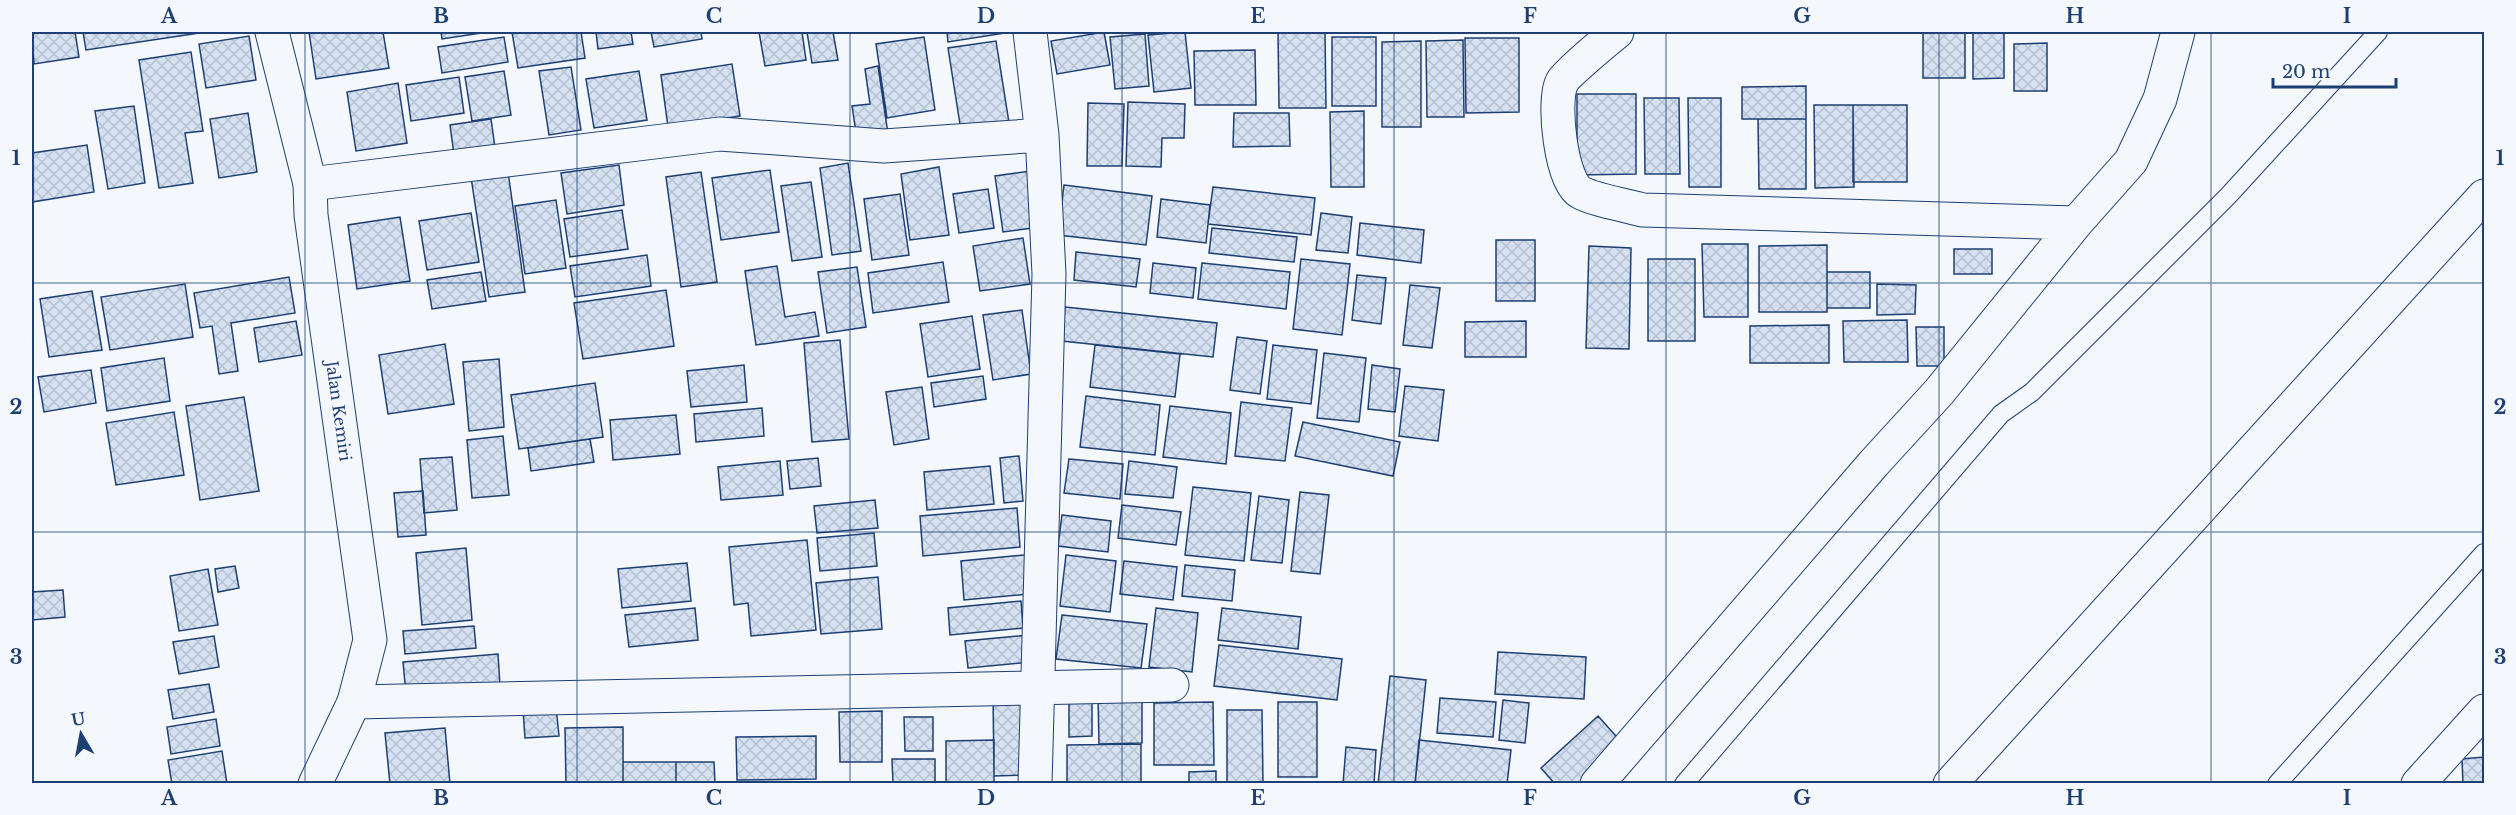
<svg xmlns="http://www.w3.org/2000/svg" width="2516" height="815" font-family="'Libre Baskerville',serif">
	<defs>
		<pattern id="building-cross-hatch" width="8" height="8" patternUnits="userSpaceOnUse" patternTransform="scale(1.5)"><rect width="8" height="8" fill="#d5e0f0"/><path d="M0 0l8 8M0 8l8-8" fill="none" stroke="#b6c1d1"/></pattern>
	</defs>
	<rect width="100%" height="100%" fill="#f4f7fb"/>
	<path fill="url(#building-cross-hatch)" stroke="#1d3f73" stroke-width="1.5" d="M43 32H75L79 57 34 64 32 33Z
		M83 32H206L86 50Z
		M309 32H383L389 68 316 79Z
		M441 32H488L442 39Z
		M512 32H581L585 58 518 68Z
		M596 32H631L633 44 598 49Z
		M651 32H701L702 39 654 47Z
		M759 32H802L806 60 765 66Z
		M807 32H833L838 60 812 63Z
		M947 32H1004L1005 33 948 42Z
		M1104 32 1110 65 1057 74 1051 41Z
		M1185 32 1191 88 1154 92 1148 35Z
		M1278 32H1325L1326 108H1279Z
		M1923 32H1965V78H1923Z
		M1973 32H2004V78L1973 79Z
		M1145 34 1149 86 1115 89 1110 37Z
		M249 36 256 80 206 88 199 44Z
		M504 37 508 62 442 73 438 47Z
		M924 37 935 110 887 118 876 44Z
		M1332 37H1376V106H1332Z
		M1465 38H1519V112L1466 113Z
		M1463 40 1464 117H1427L1426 41Z
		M996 41 1010 129 962 137 948 48Z
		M1421 41V127H1382V42Z
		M2047 43V91H2014V44Z
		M1255 50 1256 105H1195L1194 51Z
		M191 52 203 131 185 133 193 183 159 188 139 60Z
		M732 64 740 116 668 127 661 75Z
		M878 66 888 134 857 139 852 106 870 104 865 69Z
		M571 67 581 130 549 135 539 71Z
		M504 71 511 115 472 121 465 77Z
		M639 71 647 120 594 128 586 79Z
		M459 77 464 113 411 121 406 85Z
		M398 83 407 143 356 151 347 92Z
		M1806 86V119H1742V87Z
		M1577 94H1636V174L1577 175Z
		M1644 98H1679L1680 174H1645Z
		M1688 98H1721V187H1689Z
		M1128 102 1185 104 1184 138H1162L1161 167 1126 166Z
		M1088 103 1124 104 1122 166H1087Z
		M1814 105H1853L1854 187 1815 188Z
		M1853 105H1907V182H1853Z
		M134 106 145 183 108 189 95 111Z
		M1364 111V187H1331L1330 112Z
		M248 113 257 172 219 178 210 119Z
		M1234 113H1289L1290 146 1233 147Z
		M491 119 496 155 455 162 450 125Z
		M1758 119H1806V189H1759Z
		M87 145 94 192 32 202V153Z
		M848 163 861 251 832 255 820 168Z
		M619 165 624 205 567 214 561 173Z
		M939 167 949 235 910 240 901 174Z
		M770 170 779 232 721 240 712 178Z
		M1031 171 1039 227 1003 232 995 176Z
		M508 172 525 292 489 297 471 177Z
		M701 172 717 282 681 287 666 177Z
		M811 182 822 257 792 261 781 186Z
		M1064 185 1152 196 1146 245 1058 235Z
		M1213 187 1315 198 1311 235 1208 224Z
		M988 189 994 228 959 233 953 194Z
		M900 194 909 255 872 260 864 199Z
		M1161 199 1210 205 1206 243 1157 237Z
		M556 200 566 268 525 274 515 206Z
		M622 210 628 249 570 257 564 219Z
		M471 213 479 262 427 270 419 221Z
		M1321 213 1352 217 1348 253 1316 250Z
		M400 217 410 281 357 289 348 225Z
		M1360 223 1424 230 1421 263 1357 255Z
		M1212 228 1297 237 1294 262 1209 253Z
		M1023 238 1030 284 980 291 973 246Z
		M1496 240H1535V301H1496Z
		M1702 244H1748V317H1704Z
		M1827 245V312H1759V246Z
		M1589 246 1631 248 1629 349 1586 348Z
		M1954 249H1992V274H1954Z
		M1076 252 1140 259 1136 287 1074 280Z
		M647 255 651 286 575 297 570 266Z
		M1301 259 1350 264 1342 335 1293 329Z
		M1648 259H1695V341H1648Z
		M943 262 949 302 873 313 868 273Z
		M1153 263 1196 268 1193 298 1150 293Z
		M1202 263 1290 272 1286 309 1198 299Z
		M777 266 785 317 815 312 819 336 756 345 745 271Z
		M857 267 866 327 827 333 818 272Z
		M481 272 486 301 432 309 427 280Z
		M1827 272H1870V308H1827Z
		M1357 275 1386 278 1381 324 1352 320Z
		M289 277 295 313 231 323 238 371 219 374 212 326 200 328 194 293Z
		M185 284 193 337 110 350 101 297Z
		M1877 284 1916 285 1915 314 1877 315Z
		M1410 285 1440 288 1432 348 1403 345Z
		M666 290 674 346 583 359 574 303Z
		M92 291 102 350 49 357 40 299Z
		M1065 307 1217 323 1213 357 1062 341Z
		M1022 310 1031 374 993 380 983 315Z
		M972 316 980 369 928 377 920 324Z
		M1907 320 1908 362H1844L1843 321Z
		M296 321 302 355 259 362 254 328Z
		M1526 321V357H1465V322Z
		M1829 325V363H1750V326Z
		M1916 327H1944V366H1917Z
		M1237 337 1267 341 1260 394 1230 390Z
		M840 340 849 439 812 442 804 343Z
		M445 344 454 404 388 414 379 355Z
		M1095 345 1180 354 1175 397 1090 387Z
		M1273 345 1317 350 1311 404 1267 399Z
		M1324 353 1366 358 1359 422 1317 418Z
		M164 358 170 401 107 411 101 368Z
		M499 359 504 427 469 431 463 362Z
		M744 365 747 402 691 407 687 371Z
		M1372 365 1400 369 1395 412 1368 409Z
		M91 370 96 403 44 412 38 377Z
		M983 376 986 399 934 407 931 383Z
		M595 383 603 437 519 449 511 395Z
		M1405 386 1444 390 1438 441 1399 436Z
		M922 387 929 439 894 445 886 392Z
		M1086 396 1160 405 1155 455 1080 447Z
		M244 397 259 491 200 500 186 406Z
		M1241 402 1292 408 1285 461 1235 456Z
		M1170 406 1231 413 1226 464 1163 457Z
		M762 408 764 436 696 442 694 414Z
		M174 412 184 475 116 485 106 423Z
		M676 415 680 454 613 460 610 420Z
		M1303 422 1400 442 1393 476 1295 456Z
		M503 436 509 495 472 498 467 440Z
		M590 439 594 462 531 471 528 448Z
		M1019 456 1023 501 1004 503 1000 458Z
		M452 457 457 510 424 513 420 459Z
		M818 458 821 486 790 489 787 461Z
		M1069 459 1123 464 1120 499 1064 493Z
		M780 461 783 495 721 500 718 467Z
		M1129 461 1177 467 1173 498 1125 494Z
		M990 466 994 504 927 510 924 472Z
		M1193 487 1251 493 1244 561 1185 555Z
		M423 491 426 535 398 537 394 493Z
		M1300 492 1329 495 1320 574 1291 571Z
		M1259 496 1289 500 1282 563 1251 560Z
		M875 500 878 528 817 533 814 506Z
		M1122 505 1181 512 1176 545 1118 538Z
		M1017 508 1020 547 923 556 920 516Z
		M1062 515 1111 521 1108 552 1058 546Z
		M874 533 877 566 820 571 817 538Z
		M807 540 816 630 751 636 748 603 734 605 729 547Z
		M466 548 472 620 422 625 416 553Z
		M1035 554 1039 593 964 600 961 561Z
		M1066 555 1116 561 1110 612 1060 606Z
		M1124 561 1177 567 1173 600 1120 594Z
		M687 563 691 601 622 608 618 569Z
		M1185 565 1235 570 1232 601 1182 596Z
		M235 566 239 588 218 592 215 569Z
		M208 569 218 625 179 631 170 576Z
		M878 577 882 629 821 634 816 583Z
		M63 590 65 617 32 620V592Z
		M1021 601 1023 628 950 635 948 608Z
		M695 608 698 640 629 647 625 615Z
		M1156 608 1198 613 1192 672 1149 667Z
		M1222 608 1301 617 1298 649 1218 640Z
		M1062 615 1147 624 1141 668 1056 659Z
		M474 626 476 648 405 654 403 631Z
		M1029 635 1031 662 968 668 965 641Z
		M214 636 219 667 179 674 173 642Z
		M1219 645 1342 659 1337 700 1214 686Z
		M1498 652 1586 657 1584 699 1495 694Z
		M498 654 500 686 406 694 403 662Z
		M1390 676 1426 680 1415 784H1378Z
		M209 684 214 712 173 719 168 690Z
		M1069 689H1092V736L1069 737Z
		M993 692H1031L1032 775 994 776Z
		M1142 693V743L1099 744 1098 694Z
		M1440 698 1496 702 1493 737 1437 733Z
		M1503 700 1529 703 1525 743 1499 740Z
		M1213 702 1214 765H1154V703Z
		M1278 702H1317V777H1278Z
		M556 707 559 736 525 738 523 710Z
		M1227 710H1262L1263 784H1227Z
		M882 711V762H840L839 712Z
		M1598 716 1623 744 1579 784H1555L1541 768Z
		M904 717H933V751H905Z
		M216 719 220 746 171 754 167 727Z
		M623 727V784H566L565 728Z
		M445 728 450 784H390L385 733Z
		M816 736V779L737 780 736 737Z
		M994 740V783L946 784V741Z
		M1419 740 1511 750 1507 784H1415Z
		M1141 744V784H1067V745Z
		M1346 747 1376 750 1374 784H1343Z
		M222 751 227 784H172L168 760Z
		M2484 757V784H2463L2462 759Z
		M892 759H935V784H893Z
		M623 762H676V784H623Z
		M676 762H714L715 784H676Z
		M1216 771V784H1189V772Z"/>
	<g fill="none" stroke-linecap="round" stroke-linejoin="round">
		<g stroke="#1d3f73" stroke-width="20">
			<path id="service" d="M1684 784 2001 414 2032 392 2228 196 2378 32
				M2277 784 2484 553"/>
		</g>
		<g stroke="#1d3f73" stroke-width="35">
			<path id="minor" d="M1030 32 1042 135 1049 274 1035 784
				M1617 32C1607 40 1566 74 1562 82 1552 101 1561 181 1580 192 1591 199 1628 206 1643 210L2076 223
				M310 184 720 134 884 146 1042 135
				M354 702 1172 685
				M1597 784 1874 463 1939 392 2076 223 2131 161 2160 99 2178 32
				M1950 784 2484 196"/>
		</g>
		<g stroke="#1d3f73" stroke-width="35">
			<path id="tertiary" d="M272 32 310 184 311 215 370 640 354 702 315 784"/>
		</g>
		<g stroke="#1d3f73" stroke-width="35">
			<path id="secondary" d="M2418 784 2484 711"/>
		</g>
		<use href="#service" stroke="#f4f7fb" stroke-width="18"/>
		<use href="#minor" stroke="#f4f7fb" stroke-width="33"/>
		<use href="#tertiary" stroke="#f4f7fb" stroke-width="33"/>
		<use href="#secondary" stroke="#f4f7fb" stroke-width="33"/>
	</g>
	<path fill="none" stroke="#1d3f73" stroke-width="1.5" stroke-opacity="0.55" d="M305 32V784M577 32V784M850 32V784M1122 32V784M1394 32V784M1666 32V784M1939 32V784M2211 32V784M32 283H2484M32 532H2484"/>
	<g text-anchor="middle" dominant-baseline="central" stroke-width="4.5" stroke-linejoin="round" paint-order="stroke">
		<g font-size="16" fill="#1d3f73" stroke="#f4f7fb">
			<text transform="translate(339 411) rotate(82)">Jalan Kemiri</text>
		</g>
	</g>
	<rect width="2516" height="815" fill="none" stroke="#f4f7fb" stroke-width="66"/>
	<g transform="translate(81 734) rotate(350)" stroke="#f4f7fb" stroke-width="4.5" paint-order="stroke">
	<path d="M0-4.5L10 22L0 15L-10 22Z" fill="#1d3f73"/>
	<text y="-9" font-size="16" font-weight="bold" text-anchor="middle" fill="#1d3f73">U</text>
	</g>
	<path d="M2273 78v9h123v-9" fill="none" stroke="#1d3f73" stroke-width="3"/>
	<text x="2282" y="78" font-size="18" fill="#1d3f73" stroke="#f4f7fb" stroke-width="4.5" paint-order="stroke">20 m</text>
	<rect x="33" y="33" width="2450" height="749" fill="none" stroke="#1d3f73" stroke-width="2"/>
	<g font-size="20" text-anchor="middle" font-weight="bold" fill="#1d3f73">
		<text x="169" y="23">A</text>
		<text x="441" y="23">B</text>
		<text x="714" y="23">C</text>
		<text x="986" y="23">D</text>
		<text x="1258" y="23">E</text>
		<text x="1530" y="23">F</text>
		<text x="1802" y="23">G</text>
		<text x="2075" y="23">H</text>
		<text x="2347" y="23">I</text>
		<text x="16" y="165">1</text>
		<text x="2500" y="165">1</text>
		<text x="16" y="414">2</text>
		<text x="2500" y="414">2</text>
		<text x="16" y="664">3</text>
		<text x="2500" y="664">3</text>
		<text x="169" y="805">A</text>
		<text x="441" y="805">B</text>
		<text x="714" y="805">C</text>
		<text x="986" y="805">D</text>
		<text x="1258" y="805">E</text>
		<text x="1530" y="805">F</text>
		<text x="1802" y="805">G</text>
		<text x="2075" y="805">H</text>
		<text x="2347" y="805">I</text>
	</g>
</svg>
